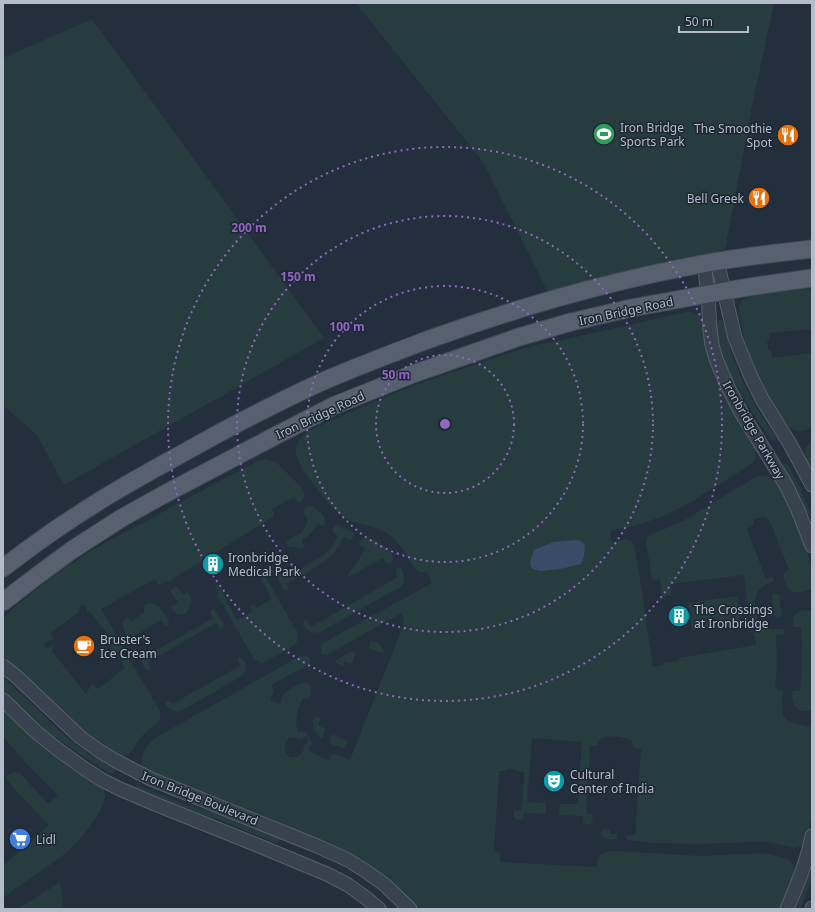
<svg xmlns="http://www.w3.org/2000/svg" width="815" height="912" font-family="'Noto Sans',sans-serif">
	<rect width="100%" height="100%" fill="#242f3e"/>
	<path fill="#263c3f" fill-rule="evenodd" d="M356 3H774L752 106 725 250 658 273 551 299 483 162Z
		M92 19 324 338 64 485 37 435 3 405V58Z
		M812 289V329L769 333V340H767L768 349 771 351 772 358 812 353V427C806 430 802 433 795 430 787 428 783 420 779 413 759 384 747 357 741 323 740 316 736 305 743 300 752 292 798 290 812 289Z
		M686 312H692L696 314 702 321 712 366 722 392 756 450 755 460 753 463C729 478 705 494 680 508 659 519 634 527 610 531L612 542C621 541 629 536 635 546L653 667 663 665 664 663 679 661V658L756 645 753 621 750 619 744 575 671 584V596L662 597 660 579 654 580 652 579 646 542 648 536 683 521 757 476C764 475 771 476 777 481 781 485 783 492 785 497 798 523 814 558 812 588 809 590 806 591 802 592 789 595 785 586 783 574L789 570 770 521C765 514 760 517 753 520L754 525 747 529 766 579 771 577 774 579 773 581 772 582C767 584 762 586 759 590 750 602 755 625 770 629 774 630 779 629 783 629L785 631V633L783 634 776 635 777 666 775 689 783 691C783 697 782 704 782 710 782 725 802 723 812 728V813L807 838 805 842 801 846 795 848 768 842H753L700 844 654 843 628 840 626 838 627 835H635L638 795 631 794 630 791 632 790 638 791 641 749 634 748 632 741C624 736 605 734 598 741L597 746H590L588 783 594 784 595 786 593 789H587L586 813 592 815 593 821 590 824H585L583 822V816L559 815 560 804H578L582 742 532 738 527 802 546 803V814L524 813 523 820C516 821 512 818 514 811L522 810 524 772 518 771 516 770 507 769 505 771H499L494 851 500 853V862L597 867C597 864 597 859 599 857 601 852 611 851 615 851L701 856 764 853 788 859 794 866 796 872 781 909H417L398 887 378 872 346 854 143 769C139 755 145 748 155 738L300 656C305 656 315 656 309 664L271 685 274 691 270 700 280 704C281 701 282 697 283 695 286 691 298 684 303 683 313 681 313 693 309 699L303 698C298 709 294 720 298 733L303 731 306 733 312 744 308 749C315 755 321 758 329 760L331 756 334 754 350 760 403 626 404 619 401 613 327 655C319 655 321 648 323 643L432 583 427 572H420L415 569 402 548 395 539 387 533 376 528 350 521 337 512 323 497 303 470 296 455V447L299 440 305 434 314 428 383 398 423 382 512 352 540 344 563 340ZM306 736 309 741 304 745C304 750 303 754 298 756 280 765 280 727 300 740Z
		M720 320 723 321C729 331 728 346 733 357 743 386 758 412 776 437L775 441 771 440 753 414 739 388 724 370 715 327C715 323 716 321 720 320Z
		M812 440V472C806 461 800 450 812 440Z
		M267 459 277 463 301 487 304 492V498L300 503 298 502 294 497 272 509 274 514 273 517 168 582 167 581 159 585 155 579 101 609 123 646V648L120 652 116 653 111 651 110 647 112 639 89 611 87 614V609L86 606 83 605 80 606 79 611 77 613 50 634 54 639 52 641 51 640 46 641 44 646 46 648 51 647 53 644 54 646 52 651 86 694 91 685 93 684 98 689 125 668 122 664 123 660 128 658 130 660 157 706 160 712V716L159 721 156 724 147 731 141 737 129 755 124 756H118L94 742 60 711 3 656V618L17 605 51 578 94 549 257 461Z
		M784 464H786L788 465 801 490 812 516V519L802 505 783 468 782 467Z
		M311 506C318 509 329 518 324 526L317 524C313 532 309 536 302 540L304 547C299 550 295 546 289 547L285 542 302 532 308 520C304 514 300 508 311 506Z
		M335 525H338L353 532 354 535 352 539 349 540 343 537C340 544 337 551 331 556 320 566 300 576 287 583L289 589 286 591 284 590 276 575 277 573 280 574 284 578 324 555 330 550 338 536 333 532V528Z
		M367 538C376 539 401 553 390 564 385 564 385 561 383 558L350 576H349L348 575 349 573 359 560 365 548 360 545 359 543 363 539Z
		M252 557 260 572 262 571 297 632C299 638 298 642 293 646L265 662 261 663 254 659 222 603 216 595 219 594 215 586 218 585 237 620 252 612 250 607 254 605 256 608 272 599 250 558Z
		M399 567 401 568C404 576 406 581 400 587L320 632C312 634 308 632 303 625L305 619H306L311 627 398 577 396 571 397 568Z
		M177 586 183 595 188 593 192 601 187 612 185 614C180 615 175 614 172 609V606L178 603 170 590Z
		M774 593 778 594 779 595 782 614 780 617H776L774 615 772 597Z
		M737 596 741 624 692 631 688 603Z
		M148 603C160 603 164 613 169 622L168 625 167 626H165L161 620 133 637 135 642 134 644H133C126 637 118 624 127 617L131 621 145 612 143 606Z
		M213 609 215 610 223 624V628H220L216 623 148 662 150 666V669L147 670 145 669 137 654 138 652 139 651H142L146 656 213 618 210 612Z
		M804 610 812 611V710C799 715 789 705 793 691H800L802 663 801 627H794C790 617 794 613 804 610Z
		M372 641C379 642 381 645 384 651L383 653 371 649 369 648V644Z
		M352 651 355 652V654L352 663 349 664 344 662 343 666 336 663 335 661 336 660Z
		M239 657C248 661 247 671 240 677L181 711C174 712 170 710 165 704L166 701H169L172 704 240 666 238 660Z
		M3 677 71 741 90 755 113 767 115 770 114 773 111 774 88 760 57 738 44 732 38 727 3 693Z
		M3 708 49 753 73 770 102 786C108 796 104 803 99 812 93 822 87 831 79 840 69 852 56 860 44 869 30 878 16 888 3 898V866L49 825 16 791 6 778V776C10 773 16 771 20 773L48 804 58 795 26 763 3 737Z
		M314 716 321 718 318 725 325 729 322 738H321C314 733 311 723 314 716Z
		M332 735H334L347 741V742L345 748H342L331 744 330 741Z
		M137 785 186 805 198 808 212 811 278 837 280 839 278 843H276L217 819 200 817 136 789 135 787Z
		M603 829 610 830V834H616L617 836V839C610 840 602 840 601 832Z
		M810 873H812V880L800 909H798L800 895 808 874Z
		M60 882 63 909H18Z"/>
	<path fill="#394c67" d="M576 540 581 541 585 545 584 556 581 564 560 569 541 571 533 569 531 567 530 563 532 556 534 550 554 542Z"/>
	<g fill="none" stroke-linecap="round" stroke-linejoin="round">
		<g stroke="#565f6c" stroke-width="15">
			<path id="tertiary" d="M717 261 735 338 751 377 762 399 790 444 812 485
				M704 263 708 294 710 329 712 345 716 359 728 387 741 412 786 485 798 510 812 546
				M3 666 17 677 80 737 101 752 118 762 151 779 317 846 348 860 367 872 385 885 410 909
				M3 700 35 731 57 749 85 769 102 780 120 789 155 804 257 845 329 875 348 885 366 898 379 909
				M787 909C797 885 807 862 812 836
				M812 909V908"/>
		</g>
		<g stroke="#414a57" stroke-width="19">
			<path id="primary" d="M3 568C24 552 45 536 67 522 105 496 145 474 185 452 229 427 274 404 319 383 355 367 393 353 430 339 519 307 610 281 702 264 739 257 775 253 812 249
				M3 602 34 578 72 550 120 519 161 496 273 437 333 406 413 374 519 337 571 322 631 308 725 291 755 286 812 278"/>
		</g>
		<use href="#tertiary" stroke="#38414e" stroke-width="13"/>
		<use href="#primary" stroke="#56606e" stroke-width="17"/>
	</g>
	<g fill="none" stroke="#9266c3" stroke-width="2" stroke-dasharray="2 4">
		<circle cx="445" cy="424" r="69"/>
		<circle cx="445" cy="424" r="138"/>
		<circle cx="445" cy="424" r="208"/>
		<circle cx="445" cy="424" r="277"/>
	</g>
	<defs>
		<g id="stadium-disc" transform="scale(1.15)"><circle r="9.5" fill="#2e9e5b" stroke="#1d2633"/><path d="M0-5a6.5 5 0 1 0 0 10a6.5 5 0 1 0 0-10ZM-3.5-1.8h7v3.6h-7Z" fill="#fff"/></g>
		<g id="restaurant-disc" transform="scale(1.15)"><circle r="9.5" fill="#e8710a" stroke="#1d2633"/><path d="M-5-6h1v4h1v-4h1v4h1v-4h1v5L-1.5 .5V6h-2V.5L-5-1ZM5-6V6H3V1.5H1.5Q1.5-4 5-6Z" fill="#fff"/></g>
		<g id="building-disc" transform="scale(1.15)"><circle r="9.5" fill="#0f9aa8" stroke="#1d2633"/><path d="M-4-6H4V6H1V3H-1V6H-4ZM-2.5-4.3h1.7v1.8h-1.7ZM.8-4.3h1.7v1.8H.8ZM-2.5-1h1.7V.8h-1.7ZM.8-1h1.7V.8H.8Z" fill="#fff"/></g>
		<g id="cafe-disc" transform="scale(1.15)"><circle r="9.5" fill="#e8710a" stroke="#1d2633"/><path d="M-5.5-4.5H6V0H3Q3 3.5 0 3.5H-2.5Q-5.5 3.5-5.5 0ZM3-3.2v2h1.7v-2ZM-6 4.5H4V6H-6Z" fill="#fff"/></g>
		<g id="theatre-disc" transform="scale(1.15)"><circle r="9.5" fill="#0f9aa8" stroke="#1d2633"/><path d="M-5-5.5Q0-4 5-5.5V0Q5 5 0 6Q-5 5-5 0ZM-3.3-2.5H-1v1.5H-3.3ZM1-2.5H3.3v1.5H1ZM-2.8 1Q0 5.5 2.8 1Z" fill="#fff"/></g>
		<g id="supermarket-disc" transform="scale(1.15)"><circle r="9.5" fill="#3f7fe0" stroke="#1d2633"/><path d="M-6-5.5h2.5l.6 2H6L4.5 2H-2.5L-4.4-4H-6ZM-1.5 3.2a1.3 1.3 0 1 0 .1 0ZM3 3.2a1.3 1.3 0 1 0 .1 0Z" fill="#fff"/></g>
	</defs>
	<g fill-rule="evenodd">
		<use href="#stadium-disc" x="604" y="134"/>
		<use href="#restaurant-disc" x="788" y="135"/>
		<use href="#restaurant-disc" x="759" y="198"/>
		<use href="#building-disc" x="213" y="564"/>
		<use href="#building-disc" x="679" y="616"/>
		<use href="#cafe-disc" x="84" y="646"/>
		<use href="#theatre-disc" x="554" y="781"/>
		<use href="#supermarket-disc" x="20" y="839"/>
	</g>
	<g text-anchor="middle" dominant-baseline="central" stroke-width="3" stroke-linejoin="round" paint-order="stroke">
		<g font-size="12" fill="#b4bcc9" stroke="#1d2633" text-anchor="start">
			<text x="620" y="127">Iron Bridge<tspan x="620" dy="14">Sports Park</tspan></text>
			<text x="772" y="128" text-anchor="end">The Smoothie<tspan x="772" dy="14">Spot</tspan></text>
			<text x="744" y="198" text-anchor="end">Bell Greek</text>
			<text x="228" y="557">Ironbridge<tspan x="228" dy="14">Medical Park</tspan></text>
			<text x="694" y="609">The Crossings<tspan x="694" dy="14">at Ironbridge</tspan></text>
			<text x="100" y="639">Bruster's<tspan x="100" dy="14">Ice Cream</tspan></text>
			<text x="570" y="774">Cultural<tspan x="570" dy="14">Center of India</tspan></text>
			<text x="36" y="839">Lidl</text>
		</g>
		<g font-size="12" fill="#b4bcc9" stroke="#1d2633">
			<text transform="translate(626 311) rotate(-12)">Iron Bridge Road</text>
			<text transform="translate(320 415) rotate(-25)">Iron Bridge Road</text>
			<text transform="translate(754 430) rotate(60)">Ironbridge Parkway</text>
			<text transform="translate(200 798) rotate(22)">Iron Bridge Boulevard</text>
		</g>
	</g>
	<circle cx="445" cy="424" r="6" fill="#9266c3" stroke="#1d2633" stroke-width="2"/>
	<g font-size="12" text-anchor="middle" font-weight="bold" fill="#9266c3" stroke="#1d2633" stroke-width="3" stroke-linejoin="round" paint-order="stroke">
		<text x="249" y="232">200 m</text>
		<text x="298" y="281">150 m</text>
		<text x="347" y="331">100 m</text>
		<text x="396" y="379">50 m</text>
	</g>
	<rect width="815" height="912" fill="none" stroke="#b4bcc9" stroke-width="8"/>
	<path d="M679 26v6h69v-6" fill="none" stroke="#b4bcc9" stroke-width="2"/>
	<text x="685" y="26" font-size="12" fill="#b4bcc9" stroke="#1d2633" stroke-width="3" paint-order="stroke">50 m</text>
</svg>
